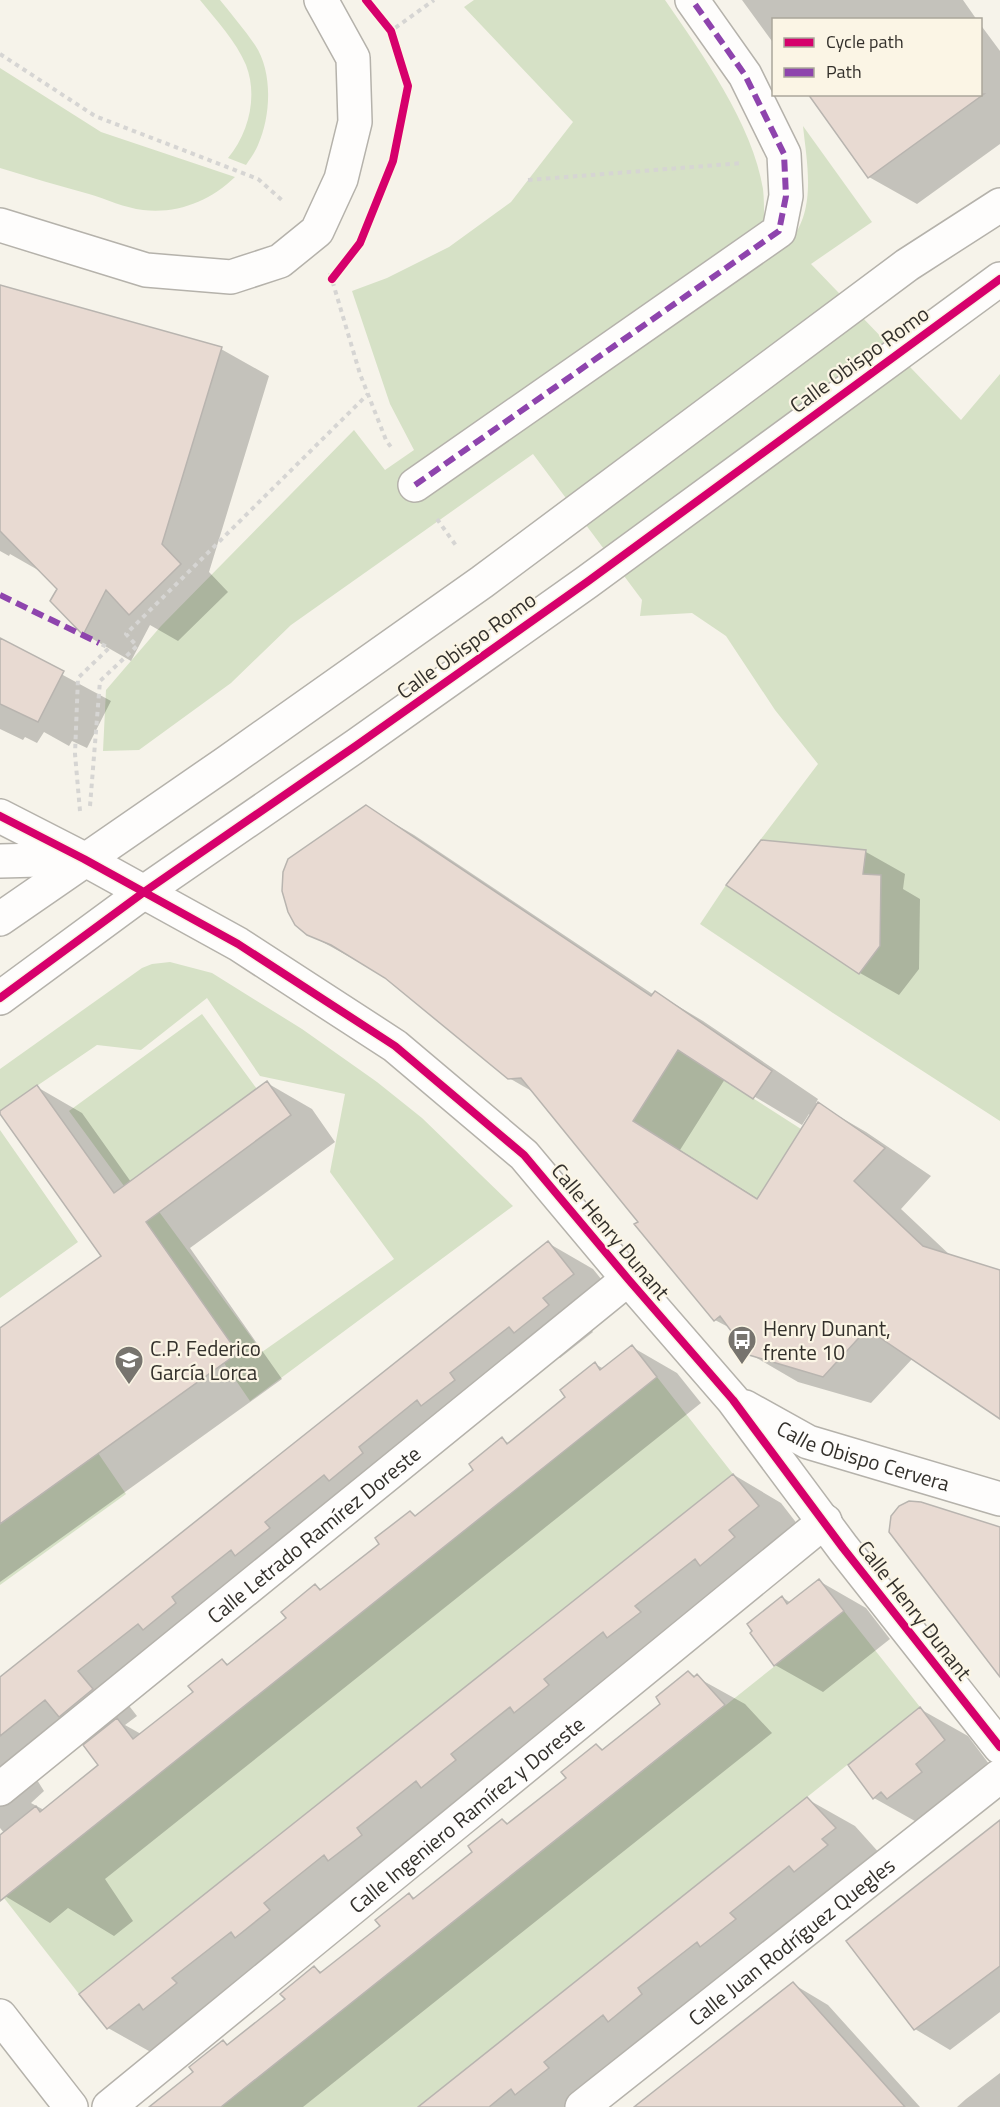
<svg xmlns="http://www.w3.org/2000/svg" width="1000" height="2107" font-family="'Titillium Web',sans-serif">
	<rect width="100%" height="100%" fill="#f6f3ea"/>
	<path fill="#d6e1c6" d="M200 0H220C232 15 244 29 255 45 273 72 271 116 258 145 255 152 250 159 246 165L228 158C249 133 258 96 246 65 236 41 216 20 200 0Z
		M474 0H665C701 52 753 125 763 189 764 198 764 207 764 216L789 242C817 211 807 164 803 126L872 222 811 264 961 420 1000 374V1121L833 1013 700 924 726 885 818 764 775 710 726 636 692 613 640 616 642 600 533 454 291 625 231 683 139 750 103 751 106 690 161 626 354 430 385 470 414 450 390 404 352 291 387 278 449 247 511 202 573 122 464 7Z
		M0 68 101 132 235 177C210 201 178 214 143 210 125 208 106 199 89 194 59 186 30 177 0 168Z
		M170 962 212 973 302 1029 377 1082 422 1118 513 1206 250 1401 224 1363 238 1353 167 1253 127 1281 149 1198 262 1352 394 1259 330 1172 345 1094 260 1076 207 998 141 1050 97 1045 0 1111V1069L142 968 152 964Z
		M202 1014 257 1089 124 1186 69 1111Z
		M678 1050 801 1129 757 1199 633 1121Z
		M0 1130 78 1242 0 1298Z
		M657 1377 733 1474 79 1994 4 1898Z
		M98 1453 126 1494 0 1585V1524Z
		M844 1611 920 1707 418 2107H221Z"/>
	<path fill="#0003" fill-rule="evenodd" d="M742 0H963L977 20H774V44Z
		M980 24 1000 51V144L917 204 869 177 980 94Z
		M0 286 221 349 269 376 209 572 228 592 178 641 150 625 131 661 84 634 52 601 58 589 45 574 10 554 9 556 0 551Z
		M0 641 111 701 87 748 72 741 69 746 44 732 37 743 25 737 23 740 0 729Z
		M366 807 414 835 654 995 656 993 703 1021 818 1099 816 1103 866 1132 931 1176 901 1209 951 1256 1000 1272V1415L913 1358 871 1403 798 1382 750 1354 732 1329 715 1320 640 1222 535 1093 509 1078 386 977 308 934ZM725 1079 802 1125 809 1114 811 1116 758 1199 680 1150Z
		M866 852 905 874 903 889 920 899 919 969 899 995 860 973 728 885Z
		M267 1083 312 1109 335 1142 190 1248 282 1379 0 1582V1330L103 1256 37 1087 82 1113 131 1182Z
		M548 1243 593 1269 618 1300 587 1325 593 1332 560 1358 552 1354 495 1399 499 1406 467 1431 460 1427 123 1698 137 1716 125 1725 141 1734 195 1692 222 1661 230 1665 288 1619 316 1586 323 1590 381 1544 410 1512 417 1517 475 1470 502 1439 510 1444 567 1397 595 1364 604 1369 632 1347 677 1373 701 1403 105 1879 133 1921 114 1936 68 1908 50 1923 5 1896 0 1890V1846L9 1839 0 1828V1679ZM85 1730 97 1737 100 1766 44 1810 31 1803 44 1791 32 1772Z
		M734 1475 781 1503 805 1534 156 2055 108 2028Z
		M819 1581 866 1608 890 1639 823 1692 775 1665 752 1633 782 1597 791 1603Z
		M689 1673 745 1704 772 1733 303 2107H173L196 2073 223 2042 229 2046 287 1999 315 1968 323 1973 382 1926 409 1894 416 1899 474 1853 502 1820 509 1824 568 1778 597 1746 604 1750 662 1704Z
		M920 1709 968 1736 992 1768 922 1825 874 1798Z
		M807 1799 855 1826 882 1856 582 2107H420Z
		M1000 1822V2012L950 2050 915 2029Z
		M793 1984 828 2005 920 2107H637Z
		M1000 2073V2107H957L966 2099Z"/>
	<path fill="#e8dad2" stroke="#b8b4af" stroke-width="1.5" d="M808 94H984L868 178Z
		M0 285 222 347 162 544 181 564 129 615 106 590 83 635 50 601 57 589 0 531Z
		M0 638 64 671 38 722 0 704Z
		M366 805 651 996 655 991 772 1071 753 1099 678 1050 633 1121 757 1199 818 1102 885 1148 854 1181 923 1246 1000 1270V1419L867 1329 823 1377 749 1355 720 1316 714 1321 634 1224 638 1222 521 1078 508 1079 385 978 331 945 307 935 295 925 288 912 282 891 283 872 288 859Z
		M761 840 866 850 863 874 881 875 880 946 859 974 726 885Z
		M267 1081 291 1115 146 1222 238 1353 0 1524V1328L101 1256 0 1114V1111L37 1085 114 1193Z
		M548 1241 574 1274 543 1298 549 1305 514 1333 509 1327 450 1373 455 1380 421 1406 417 1400 359 1447 363 1453 329 1481 324 1475 265 1522 270 1528 235 1556 231 1550 172 1597 176 1603 143 1630 138 1624 78 1671 93 1689 59 1717 45 1700 0 1736V1677Z
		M632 1345 657 1377 0 1901V1835L36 1806 40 1812 98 1765 83 1745 117 1718 133 1739 193 1692 188 1686 222 1659 227 1665 286 1618 281 1612 315 1584 320 1590 379 1544 375 1538 410 1511 415 1516 473 1470 469 1464 502 1437 507 1444 565 1397 560 1390 595 1362 600 1370Z
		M733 1474 759 1506 729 1530 735 1537 700 1566 695 1559 635 1606 641 1612 607 1638 603 1632 544 1679 549 1685 514 1713 510 1707 451 1754 456 1760 421 1788 416 1781 357 1828 362 1835 328 1861 324 1855 264 1903 270 1910 235 1938 231 1932 172 1978 177 1983 143 2010 139 2004 107 2029 79 1994Z
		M909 1501 921 1502 1000 1527V1677L889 1532 891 1516 899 1506Z
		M819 1579 844 1611 774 1666 750 1633 752 1631 747 1624 782 1596 787 1604Z
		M688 1671 694 1677 697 1674 725 1705 221 2107H149L193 2072 189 2067 223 2040 227 2045 285 1999 280 1994 314 1966 320 1973 380 1926 375 1920 409 1893 413 1899 472 1852 468 1846 502 1819 507 1824 566 1778 561 1772 596 1744 602 1750 660 1704 656 1697Z
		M920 1707 945 1740 916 1764 922 1772 887 1799 881 1792 873 1799 848 1765Z
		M807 1797 836 1828 822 1839 828 1845 794 1872 789 1866 730 1913 736 1919 700 1947 697 1942 638 1988 642 1994 608 2022 603 2015 544 2062 549 2068 515 2095 511 2089 489 2107H418Z
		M1000 1820V1966L914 2030 846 1941Z
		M793 1982 905 2107H634L677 2073Z"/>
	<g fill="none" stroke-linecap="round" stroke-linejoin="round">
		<g stroke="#b5b2ab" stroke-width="36">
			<g id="minor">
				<path d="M0 225 146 270 231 277 280 261 317 231 341 179 355 122 353 58 321 0"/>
				<path d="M415 485 779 231 786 196 784 154 745 75 692 0"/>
				<path d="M0 816 84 859 238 944 395 1046 524 1155 628 1279 733 1400 843 1548 1000 1747"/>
				<path d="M0 861 79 859"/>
				<path d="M0 919 226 763 482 582 907 265 1000 205"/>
				<path d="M0 998 144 892 357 745 587 582 1000 279"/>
				<path id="s1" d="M745 1407 808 1442 1000 1499"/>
				<path id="s2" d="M0 1789 628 1279"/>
				<path d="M0 2016 71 2107"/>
				<path id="s3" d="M109 2107 825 1521"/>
				<path id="s4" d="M582 2107 1000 1776"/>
			</g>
		</g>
		<path stroke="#d6d5d3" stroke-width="4" stroke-dasharray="4.5 4.5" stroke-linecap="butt" d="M388 33 434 0
			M0 54 95 116 258 179 284 202
			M528 180 743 163
			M330 273 360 374 386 440 393 450
			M437 519 457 547
			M90 806 100 681 137 646 126 634 368 394
			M80 811 75 754 78 678 109 648 99 643"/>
		<use href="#minor" stroke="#fefdfc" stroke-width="33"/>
		<path stroke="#8e44ad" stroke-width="6" stroke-dasharray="12 6" stroke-linecap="butt" d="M415 485 779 231 786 196 784 154 745 75 692 0
			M0 595 99 643"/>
		<g stroke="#fbf5e5" stroke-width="11">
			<path id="cycleway" d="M332 279 360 243 393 161 408 86 391 31 366 0
				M0 816 84 859 238 944 395 1046 524 1155 628 1279 733 1400 843 1548 1000 1747
				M0 998 144 892 357 745 587 582 1000 279"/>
		</g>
		<use href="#cycleway" stroke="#d6006c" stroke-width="8"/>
	</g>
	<defs>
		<g id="bus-pin" transform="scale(1.5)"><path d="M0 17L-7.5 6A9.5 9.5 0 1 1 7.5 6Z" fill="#77746e" stroke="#fbf5e5"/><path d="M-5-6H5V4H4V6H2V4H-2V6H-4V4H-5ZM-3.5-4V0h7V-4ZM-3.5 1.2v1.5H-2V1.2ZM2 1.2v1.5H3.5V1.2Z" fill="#fff"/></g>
		<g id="school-pin" transform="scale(1.5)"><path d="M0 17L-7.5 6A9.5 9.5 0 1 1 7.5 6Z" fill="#77746e" stroke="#fbf5e5"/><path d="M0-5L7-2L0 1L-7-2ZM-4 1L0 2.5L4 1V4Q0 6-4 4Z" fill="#fff"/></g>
	</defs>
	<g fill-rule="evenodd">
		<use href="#bus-pin" x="742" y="1340"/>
		<use href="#school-pin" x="129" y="1360"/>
	</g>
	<g text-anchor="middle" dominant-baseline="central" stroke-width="4.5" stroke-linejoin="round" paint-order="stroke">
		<g font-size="21" fill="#33302b" stroke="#fbf5e5">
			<text transform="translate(859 359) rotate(-36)">Calle Obispo Romo</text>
			<text transform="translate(466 645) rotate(-36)">Calle Obispo Romo</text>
			<text transform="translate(611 1231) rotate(50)">Calle Henry Dunant</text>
			<text stroke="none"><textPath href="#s1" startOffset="129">Calle Obispo Cervera</textPath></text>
			<text stroke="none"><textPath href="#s2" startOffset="404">Calle Letrado Ramírez Doreste</textPath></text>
			<text transform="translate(915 1610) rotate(52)">Calle Henry Dunant</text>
			<text stroke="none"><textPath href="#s3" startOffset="462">Calle Ingeniero Ramírez y Doreste</textPath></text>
			<text stroke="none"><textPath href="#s4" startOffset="267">Calle Juan Rodríguez Quegles</textPath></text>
		</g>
		<g font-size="21" fill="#33302b" stroke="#fbf5e5" text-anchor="start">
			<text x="763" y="1328">Henry Dunant,<tspan x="763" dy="24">frente 10</tspan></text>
			<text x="150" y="1348">C.P. Federico<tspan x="150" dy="24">García Lorca</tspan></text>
		</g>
	</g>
	<rect x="772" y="18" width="210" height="78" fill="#fbf5e5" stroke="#aba69b" stroke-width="1.5"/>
	<rect x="784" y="38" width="30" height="9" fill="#d6006c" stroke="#aba69b" stroke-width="1.5"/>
	<text x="826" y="48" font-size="18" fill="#33302b">Cycle path</text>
	<rect x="784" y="68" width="30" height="9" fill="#8e44ad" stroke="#aba69b" stroke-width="1.5"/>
	<text x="826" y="78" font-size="18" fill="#33302b">Path</text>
</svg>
